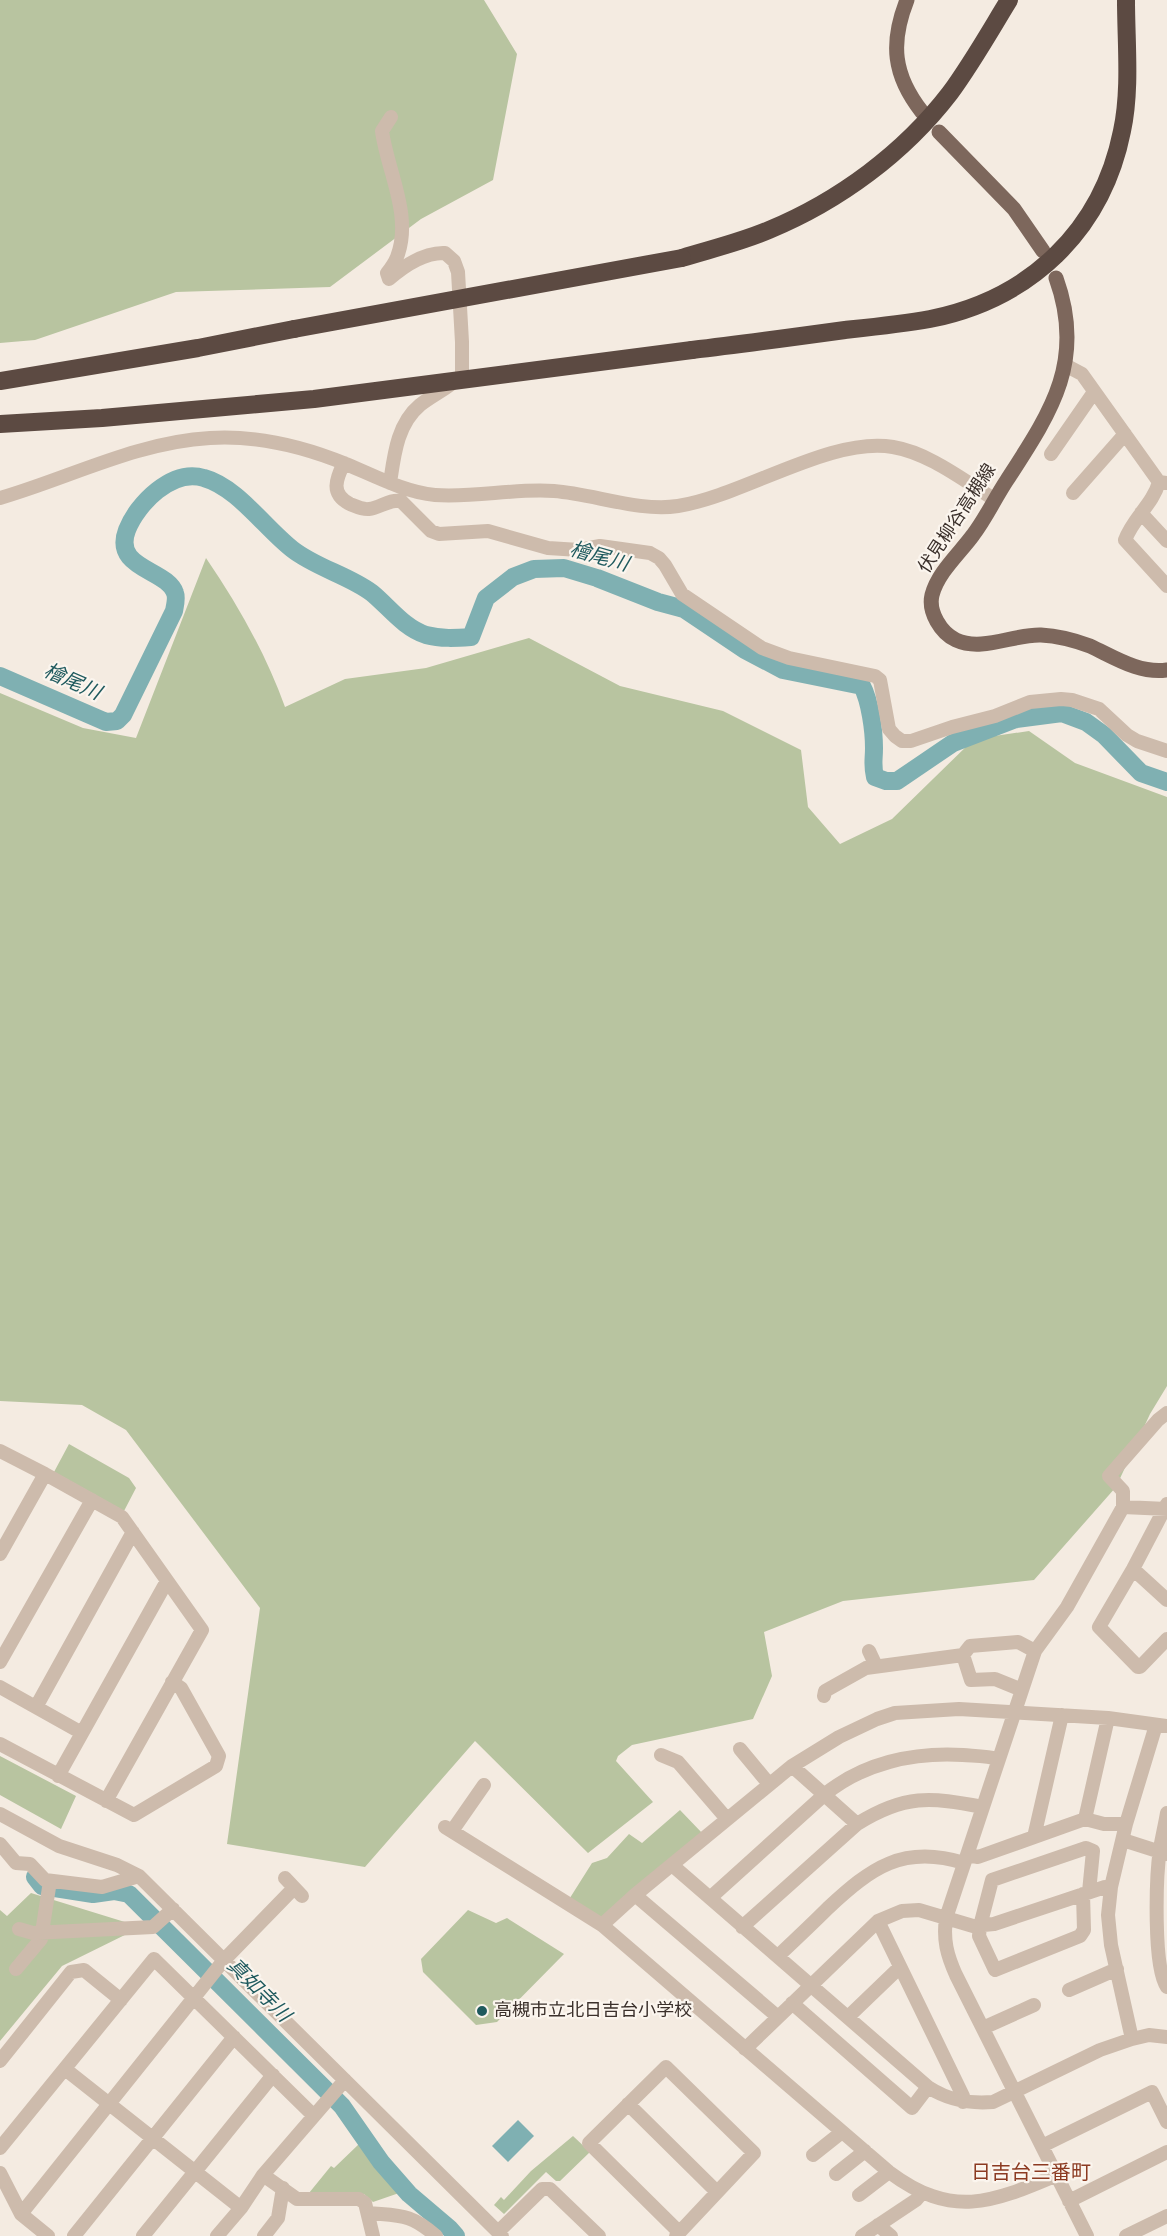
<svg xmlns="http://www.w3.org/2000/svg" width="1167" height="2236" font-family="Overpass,'Noto Sans JP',sans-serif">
	<rect width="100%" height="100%" fill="#f4ebe1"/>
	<path fill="#b8c4a0" d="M0 0H484L517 54 493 180 421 219 330 287 176 292 35 340 0 343Z
		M206 558C238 605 266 654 285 707L345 679 426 668 529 638 620 686 723 711 801 750 808 807 840 844 892 819 974 739 1029 731 1075 763 1167 797V1386L1150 1414 1116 1487 1034 1580 843 1601 764 1632 772 1676 753 1719 632 1745 618 1756 616 1761 653 1802 588 1853 475 1741 365 1867 227 1844 260 1608 126 1430 82 1405 0 1401V693L83 728 136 738Z
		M69 1444 129 1478 136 1488 124 1511 54 1472Z
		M0 1756 76 1796 61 1829 0 1795Z
		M680 1810 703 1834 602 1918 568 1901 592 1863 607 1858 629 1834 642 1843Z
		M31 1893 141 1927 62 1966 0 2041V1910L7 1916Z
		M468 1910 496 1923 507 1918 564 1954 497 2022 476 2025 423 1972 421 1959Z
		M573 2136 590 2152 560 2181H556L546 2172 504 2214 494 2205 501 2197 504 2200 531 2171Z
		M359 2144 374 2164 402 2192 373 2202 364 2194 312 2195 309 2193 331 2166 334 2168Z"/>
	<path fill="#7fb0b2" d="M518 2120 534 2136 508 2162 492 2146Z"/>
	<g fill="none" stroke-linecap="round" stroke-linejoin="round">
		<path stroke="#7fb0b2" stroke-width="18" d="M0 676 106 722 117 721 123 715 174 611C175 606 177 598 175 593 167 569 112 569 127 530 137 504 172 468 204 478 237 487 265 528 292 549 316 568 348 575 372 593 389 607 404 628 426 635 441 639 456 638 471 637L486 598 513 577 534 569 564 568 597 578 658 602 684 609 745 650 783 670 862 686C870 701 874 731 874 748 874 760 872 765 875 777L886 781H897L953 743 1016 719 1062 713 1086 722 1104 735 1141 773 1167 782
			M35 1877 42 1886 93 1894 114 1891 129 1894 342 2106 381 2162 409 2194 449 2228 456 2236"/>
		<path stroke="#cdbbac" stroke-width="14" d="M1065 365 1082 374 1159 482 1167 483
			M1051 454 1094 392
			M344 463C336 479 330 494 350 504 355 506 363 510 369 509 380 508 389 499 401 501L431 531 439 534 488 531 548 548 579 550 600 546 650 553 659 558 665 565 682 594 762 648 789 658 875 676 880 680 889 729 895 736 902 741H911L952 727 995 716 1030 702 1061 699 1072 700 1099 709 1127 735 1137 741 1167 751
			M1159 482C1153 504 1133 518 1125 540L1167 586
			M390 483C394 456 397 424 420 405 434 394 449 388 462 375V342L458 272 454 261 445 253C424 252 404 266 389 279L387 273C391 268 395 262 397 257 413 216 387 170 382 131L391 117
			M1073 493 1125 434
			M0 498C69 478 137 442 210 438 258 435 302 446 346 464 375 476 404 492 435 495 475 498 514 488 554 491 594 494 639 512 678 506 743 496 831 436 893 447 929 453 963 480 994 499
			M1141 513 1167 541
			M0 1451 45 1474 122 1517 202 1630 106 1801
			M1167 1504 1133 1569 1099 1627 1138 1667H1140L1167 1639
			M1123 1507V1491L1109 1476 1158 1420 1167 1413
			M0 1554 45 1474
			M1133 1569 1167 1600
			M869 1651 876 1666
			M963 1655 971 1680 995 1679 1022 1690
			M0 1662 92 1500
			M0 1687 82 1733
			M824 1696 825 1691 866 1668 963 1655 970 1646 1018 1642 1035 1651
			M36 1707 133 1532
			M0 1744 134 1815 216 1766 219 1756 181 1688 172 1682
			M740 1749 769 1784
			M661 1755 678 1762 727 1819
			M792 1766 857 1824
			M58 1776 167 1581
			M1167 1813C1165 1825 1162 1837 1160 1849 1156 1876 1153 1968 1167 1987
			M0 1814 59 1846 117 1865 139 1876 502 2236
			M1085 1819 1108 1718
			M445 1827 602 1925 889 2172C952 2219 991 2203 1057 2175
			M452 1831 484 1785
			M1034 1837 1062 1715
			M1123 1840 1167 1854
			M0 1844 16 1863 30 1864 45 1880 102 1887 139 1876
			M967 1855 978 1857 1085 1819 1104 1824H1126
			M672 1865 928 2087C948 2100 968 2104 993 2102L1100 2050 1132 2039 1149 2035 1167 2037
			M285 1878 302 1896
			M1083 1894 1084 1930 1080 1936 995 1970 979 1936 980 1926 992 1880 1086 1848 1093 1851 1089 1892
			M635 1895 778 2017
			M710 1898 824 1795C863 1763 913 1752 963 1755 975 1756 987 1756 999 1759
			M878 1921 963 2096V2102
			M602 1925 635 1895 792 1766 839 1737 877 1719 895 1713 959 1709 1108 1718 1167 1726
			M742 1927 857 1824C905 1794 930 1797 983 1807
			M19 1929 33 1933 153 1927 173 1909
			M778 1956C795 1940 812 1924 828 1908 871 1868 903 1844 964 1863
			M16 1969 41 1939 50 1881
			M1069 1990 1117 1969
			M792 2003 912 2108 928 2087
			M848 2017 900 1967
			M983 2028 1034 2005
			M1132 2039 1111 1945 1108 1915 1111 1887 1126 1824 1156 1725
			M745 2049 878 1921 902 1911 919 1910 973 1926 994 1924 1105 1887H1111
			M0 2061 71 1972 84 1970 121 2000
			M65 2069 241 2208
			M628 2104 717 2192
			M1042 2146 1152 2092 1167 2122
			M0 2148 154 1959 313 2115
			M813 2155 842 2132
			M0 2173 21 2214 48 2236
			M836 2174 865 2151
			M263 2175 297 2199H359L365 2203 373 2236
			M859 2195 889 2172
			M1069 2201 1167 2152
			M368 2213C400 2216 410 2213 436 2236
			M21 2214 224 1960 294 1888
			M878 2225 891 2236
			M498 2232 542 2189H550L599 2236
			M74 2236 234 2037
			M143 2236 273 2075
			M217 2236 241 2208 263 2175 345 2080
			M264 2236 278 2218 283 2188
			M676 2236 754 2153 666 2067 589 2143 679 2232
			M862 2236 916 2200 922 2193
			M1087 2236 956 1975C947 1955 943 1940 946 1918L1035 1651 1067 1607 1123 1507 1167 1509
			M1126 2236 1167 2216"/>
		<path stroke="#7d675c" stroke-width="15" d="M907 0C890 43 893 75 922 112
			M939 132 1014 209 1043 251
			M1056 278C1086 361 1051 412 1007 480 995 498 986 518 973 535 960 553 938 572 932 595 928 612 941 633 956 640 982 652 1014 634 1041 635 1059 636 1074 640 1090 646 1114 657 1139 674 1167 670"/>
		<path stroke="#5c4a42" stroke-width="18" d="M682 258C711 249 741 242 769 230 839 201 904 153 950 93 972 63 990 31 1009 0
			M692 350C743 344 794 337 845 330 873 327 902 324 930 319 1030 299 1102 231 1122 131 1131 89 1126 43 1126 0
			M0 381 198 348 294 329"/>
		<path stroke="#5c4a42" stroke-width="18" d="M294 329 682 258
			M0 424 102 418 314 399 692 350"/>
	</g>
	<circle fill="#1f5a5e" stroke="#fbf5ee" stroke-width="2" cx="482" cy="2011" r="6"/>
	<g text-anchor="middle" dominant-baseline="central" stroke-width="4.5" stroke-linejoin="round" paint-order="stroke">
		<g font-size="18" fill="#3b302b" stroke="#fbf5ee">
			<text transform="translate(958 519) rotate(-57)">伏見柳谷高槻線</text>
		</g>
		<g font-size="18" fill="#3b302b" stroke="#fbf5ee" text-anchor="start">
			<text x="494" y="2011">高槻市立北日吉台小学校</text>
		</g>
		<g font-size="20" font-style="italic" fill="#1f5a5e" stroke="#fbf5ee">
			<text transform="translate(599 558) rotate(16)">檜尾川</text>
			<text transform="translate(72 683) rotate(24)">檜尾川</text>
			<text transform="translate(258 1991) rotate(45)">真如寺川</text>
		</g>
		<g font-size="20" fill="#8c3b22" stroke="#fbf5ee">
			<text x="1031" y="2174">日吉台三番町</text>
		</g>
	</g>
</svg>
